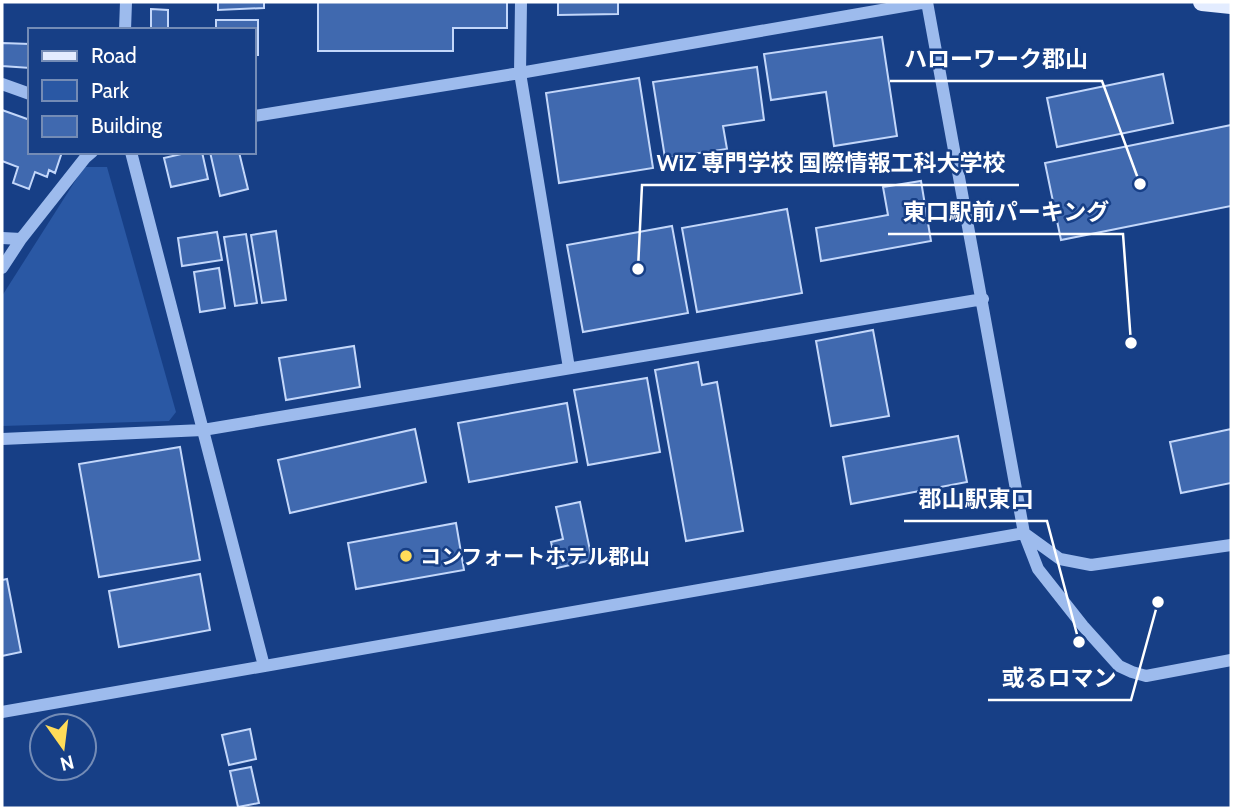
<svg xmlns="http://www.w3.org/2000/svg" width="1233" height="810" font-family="Cabin,'Noto Sans JP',sans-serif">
	<rect width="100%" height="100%" fill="#173f86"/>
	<path fill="#2a58a4" d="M84 167H107L176 412 169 421 2 426V296Z"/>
	<path fill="#4069af" stroke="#c3d7fa" stroke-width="2" d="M218 2H264V8L218 10Z
		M318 2H507V28H453V51H318Z
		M558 2H618V14L558 15Z
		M151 9 168 10V30H151Z
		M216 20H258V55H254V30H216Z
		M882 37 897 136 834 146 826 92 771 100 764 54Z
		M2 43 30 44V68L2 66Z
		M757 67 764 120 723 126 727 149 665 158 653 82Z
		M1163 74 1173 123 1057 147 1047 98Z
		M639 78 653 168 559 183 546 93Z
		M2 110 30 120V152H62L55 173 49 170 47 177 35 172 29 189 13 183 18 167 2 161Z
		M1231 125V206L1061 240 1045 163Z
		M190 152H202L208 179 171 187 164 158Z
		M210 152H239L248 189 220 196Z
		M921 181 931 241 821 261 816 228 888 215 883 187Z
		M787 209 802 293 697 312 682 228Z
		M672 226 688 313 583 332 567 245Z
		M276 231 286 300 262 303 251 235Z
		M217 232 222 260 182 266 178 238Z
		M246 234 257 303 235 306 224 237Z
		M219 268 225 308 200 312 194 272Z
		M873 330 889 416 831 426 816 341Z
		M354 346 360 387 286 400 279 358Z
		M698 362 702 385 717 382 743 531 686 541 655 370Z
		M647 378 660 452 588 465 574 390Z
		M567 403 577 462 469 482 458 423Z
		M415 429 426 482 290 513 278 460Z
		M1231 429V483L1181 493 1170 442Z
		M958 436 967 482 851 504 843 457Z
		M180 447 200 560 99 577 79 464Z
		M580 502 592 560 557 568 551 542 563 539 556 507Z
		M456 523 464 570 356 589 348 543Z
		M200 574 210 630 119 647 109 591Z
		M7 579 21 652 2 656V580Z
		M250 729 256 759 229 765 222 735Z
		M251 767 259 803 238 807 230 771Z"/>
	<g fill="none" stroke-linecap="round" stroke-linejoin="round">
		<path stroke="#9dbbed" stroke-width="12" d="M521 2 520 73 569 368
			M927 2 1024 533 1038 569 1083 626 1119 666 1132 672 1146 676 1231 660
			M125 30 126 2
			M2 84 30 94
			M254 116 520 73 927 2
			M131 152 264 666
			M2 238 21 239
			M2 268 21 239 85 158 92 152
			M2 439 203 430 983 299
			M2 712 1024 533 1060 559 1091 565 1231 545"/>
		<path stroke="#e3ecff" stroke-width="18" d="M1202 2 1231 5"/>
	</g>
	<circle fill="#ffdc59" stroke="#173f86" stroke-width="2.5" cx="406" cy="556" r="7"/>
	<g text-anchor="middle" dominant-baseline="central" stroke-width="5" stroke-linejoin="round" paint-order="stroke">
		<g font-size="21" font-weight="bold" fill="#fff" stroke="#173f86" text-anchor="start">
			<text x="420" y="556">コンフォートホテル郡山</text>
		</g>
	</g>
	<path fill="none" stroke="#fff" stroke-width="2.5" d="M1140 184L1102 81H890M638 269L642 185H1019M1131 343L1123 234H888M1079 642L1047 521H904M1158 602L1131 700H988"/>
	<g fill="#fff" stroke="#173f86" stroke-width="2.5">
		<circle cx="1140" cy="184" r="7"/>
		<circle cx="638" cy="269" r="7"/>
		<circle cx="1131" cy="343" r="7"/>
		<circle cx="1079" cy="642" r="7"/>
		<circle cx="1158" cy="602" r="7"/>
	</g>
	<g font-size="23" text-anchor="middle" font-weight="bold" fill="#fff" stroke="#173f86" stroke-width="5" stroke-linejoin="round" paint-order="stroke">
		<text x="996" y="67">ハローワーク郡山</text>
		<text x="831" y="171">WiZ 専門学校 国際情報工科大学校</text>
		<text x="1006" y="220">東口駅前パーキング</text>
		<text x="976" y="507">郡山駅東口</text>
		<text x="1059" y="686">或るロマン</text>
	</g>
	<rect width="1233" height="810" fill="none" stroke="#ffffff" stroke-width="7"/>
	<rect x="28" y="28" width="228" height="126" fill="#173f86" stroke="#748cb6" stroke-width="2"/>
	<rect x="42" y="51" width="35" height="10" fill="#e3ecff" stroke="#748cb6" stroke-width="2"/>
	<text x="91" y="63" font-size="21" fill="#ffffff">Road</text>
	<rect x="42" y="80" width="35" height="21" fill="#2a58a4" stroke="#748cb6" stroke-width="2"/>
	<text x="91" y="98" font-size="21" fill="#ffffff">Park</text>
	<rect x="42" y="116" width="35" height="21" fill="#4069af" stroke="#748cb6" stroke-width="2"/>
	<text x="91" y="133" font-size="21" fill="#ffffff">Building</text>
	<g transform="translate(63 747) rotate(166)"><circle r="33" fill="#173f86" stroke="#748cb6" stroke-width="2"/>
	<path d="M0-5L12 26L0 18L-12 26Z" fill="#ffdc59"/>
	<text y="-10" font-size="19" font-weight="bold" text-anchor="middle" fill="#ffffff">N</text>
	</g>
</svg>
